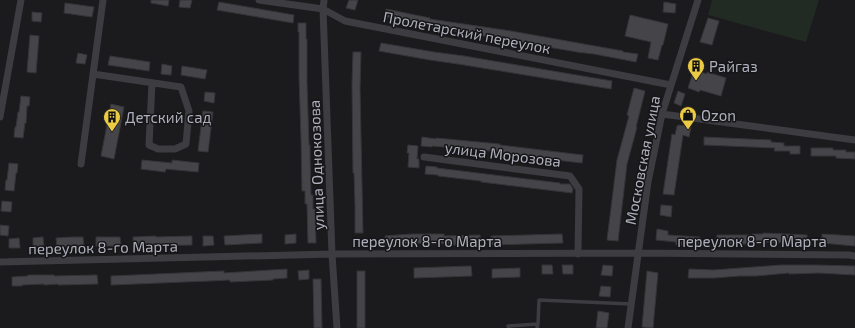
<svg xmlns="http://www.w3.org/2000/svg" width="855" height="328" font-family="'Exo 2',sans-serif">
	<rect width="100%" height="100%" fill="#1b1a1d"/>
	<path fill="#222a24" d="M712 0H819L806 42 708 15Z"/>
	<path fill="#454549" stroke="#353438" d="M151 0H169L168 6 151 3Z
		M180 0H192L190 8 179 7Z
		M349 0H358L355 10 346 8Z
		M219 2 294 15 293 23 217 10Z
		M664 2 676 4 675 13 663 12Z
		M65 3 94 7 92 17 64 13Z
		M386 9 430 18V19L511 31 623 51V52L638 54 636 62 594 54 577 52 443 29V30L432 28V27L401 21V20L385 17Z
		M32 12 42 13 41 22 32 21Z
		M630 15 668 24 663 45H662L658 60 648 58 651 42 625 36Z
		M708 18 719 21 712 45 700 42Z
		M298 23H306V39H307V83L309 145H310V157L311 195H313V209H315L316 243H308L307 204H305V191H302L301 138 299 76V32H298Z
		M30 35 39 36 36 73 27 72Z
		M381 43 434 52 464 56 612 81 611 89 458 64 430 60 379 51Z
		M353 52H361L360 89 363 233H355V205L354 173H353L352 84Z
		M78 53 87 55 85 64 76 63Z
		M110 56 150 62 149 71 108 65Z
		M162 64 172 66 171 75 161 74Z
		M182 66 207 70 205 79 181 75Z
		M694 70 707 74V72L726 78 721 96 700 90 699 92 688 88Z
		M634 88 645 91 636 127H637L627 164 618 241 607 240 617 160 629 116 627 115Z
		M678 91 685 94 681 106 674 103Z
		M205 92 215 93 214 103 204 101Z
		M21 96 30 97 29 106H27L26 123H25L23 138 14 137 15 127H16L18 112H19Z
		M111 104 124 107 114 159 101 156Z
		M203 111 213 112 208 152 198 151Z
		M679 125 691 127 689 137 683 135 674 195 663 194 672 134 675 135 677 126Z
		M422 137 436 139V138L500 144V145L583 155 582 163 502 154V152L432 146V147L421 146Z
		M704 137 771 140V142L784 143V146H800V154H790V151H774L775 148 704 145Z
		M408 145 418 146 417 159H419V168L408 167 409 153H407Z
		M811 148H833V150H846V152H855V159L836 158V156H811Z
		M142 160 172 163V160L199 163 198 172 166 169 165 172 141 169Z
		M9 163 18 164 17 173H16L14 191 5 190 6 180H7Z
		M426 166 437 167V168L560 183V184H570L573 189 572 193 481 182V181L438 176V175L425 174Z
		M2 201 12 202 11 212 1 211Z
		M661 205 672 206 671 217 660 215Z
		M0 225 9 226 8 236 0 235Z
		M657 229 668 231V235L700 237 699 245H676V242L656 240Z
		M763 233 807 235V244L762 242V243H751V244H717V235H752V234H763Z
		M262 234V243L225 245 224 236Z
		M296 234V243L285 244V235Z
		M412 234H444V236L480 235 481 244 453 245 452 243 434 244 418 243 385 245V236Z
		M562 234 563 243 491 245V236Z
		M822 234 855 236V246L822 243Z
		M156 236V237L192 236V245L133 246V237Z
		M203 236H213L214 245 203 246Z
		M43 237 44 246 33 247V238Z
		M73 237H83L84 246 57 247 56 238Z
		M96 237H120L121 246H96Z
		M19 238 20 248H9V239Z
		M542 265H552L553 274H542Z
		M562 265H573V274H563Z
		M603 265 613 266 612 276 601 275Z
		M781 265H817L855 266V275L818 273 789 274V273L756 276H739L714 278H688L689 269 713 270Z
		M471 266 472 276 414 278V268Z
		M520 268V277L492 278V269Z
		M287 269V278L273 279V280L230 282V280L209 281 111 285V276L224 271V273Z
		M309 270V279L299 280 298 271Z
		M357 271H365V328H357Z
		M647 271 658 273 653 328 642 327Z
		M28 275H54V276L97 275 98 284 58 285V284L44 285V284L22 285V286H12V277L28 276Z
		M313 279H321L322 328H314Z
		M601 286 611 287 610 297 599 296Z
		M598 311 609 313 607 328H596Z"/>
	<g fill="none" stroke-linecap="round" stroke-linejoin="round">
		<path stroke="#3c3c41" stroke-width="3.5" d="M509 328 508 326 538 324
			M537 328 538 324 539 300 631 304"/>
		<path stroke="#3c3c41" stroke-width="7" d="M259 0 323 9 345 21 671 85
			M324 0 323 9 332 254 337 328
			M93 74 181 87 189 111 186 144 175 149H158L149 145 152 83
			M662 114 855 140
			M0 117 21 0
			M424 157 570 176 579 189 578 254
			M81 164 103 0
			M0 262 332 254 638 253 849 255 855 256
			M628 328 648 182 662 114 698 0"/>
	</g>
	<defs>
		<g id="building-pin" transform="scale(0.9)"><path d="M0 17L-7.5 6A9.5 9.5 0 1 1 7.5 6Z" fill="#ebcb44" stroke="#161518"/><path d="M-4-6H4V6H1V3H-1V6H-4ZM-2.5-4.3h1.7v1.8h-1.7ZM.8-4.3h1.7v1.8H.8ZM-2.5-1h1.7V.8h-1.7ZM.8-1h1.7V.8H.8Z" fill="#111"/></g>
		<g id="shop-pin" transform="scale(0.9)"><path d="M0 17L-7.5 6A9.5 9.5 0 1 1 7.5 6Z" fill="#ebcb44" stroke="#161518"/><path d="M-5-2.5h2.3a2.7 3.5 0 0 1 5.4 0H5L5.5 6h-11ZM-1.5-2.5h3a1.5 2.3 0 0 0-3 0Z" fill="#111"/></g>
	</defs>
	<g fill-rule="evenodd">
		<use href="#building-pin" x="696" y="66"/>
		<use href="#shop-pin" x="688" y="115"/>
		<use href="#building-pin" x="112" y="117"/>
	</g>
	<g text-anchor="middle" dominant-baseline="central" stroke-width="3" stroke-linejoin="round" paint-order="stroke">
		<g font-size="15" fill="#aeb0bb" stroke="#161518">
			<text transform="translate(467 32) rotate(11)">Пролетарский переулок</text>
			<text transform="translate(503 154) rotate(7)">улица Морозова</text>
			<text transform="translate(642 160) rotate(-79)">Московская улица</text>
			<text transform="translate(316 165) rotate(-92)">улица Однокозова</text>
			<text x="427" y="241">переулок 8-го Марта</text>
			<text x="752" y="241">переулок 8-го Марта</text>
			<text transform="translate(103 247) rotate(-1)">переулок 8-го Марта</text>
		</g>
		<g font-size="15" fill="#aeb0bb" stroke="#161518" text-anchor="start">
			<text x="709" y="66">Райгаз</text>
			<text x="701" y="115">Ozon</text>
			<text x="125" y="117">Детский сад</text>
		</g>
	</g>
</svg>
